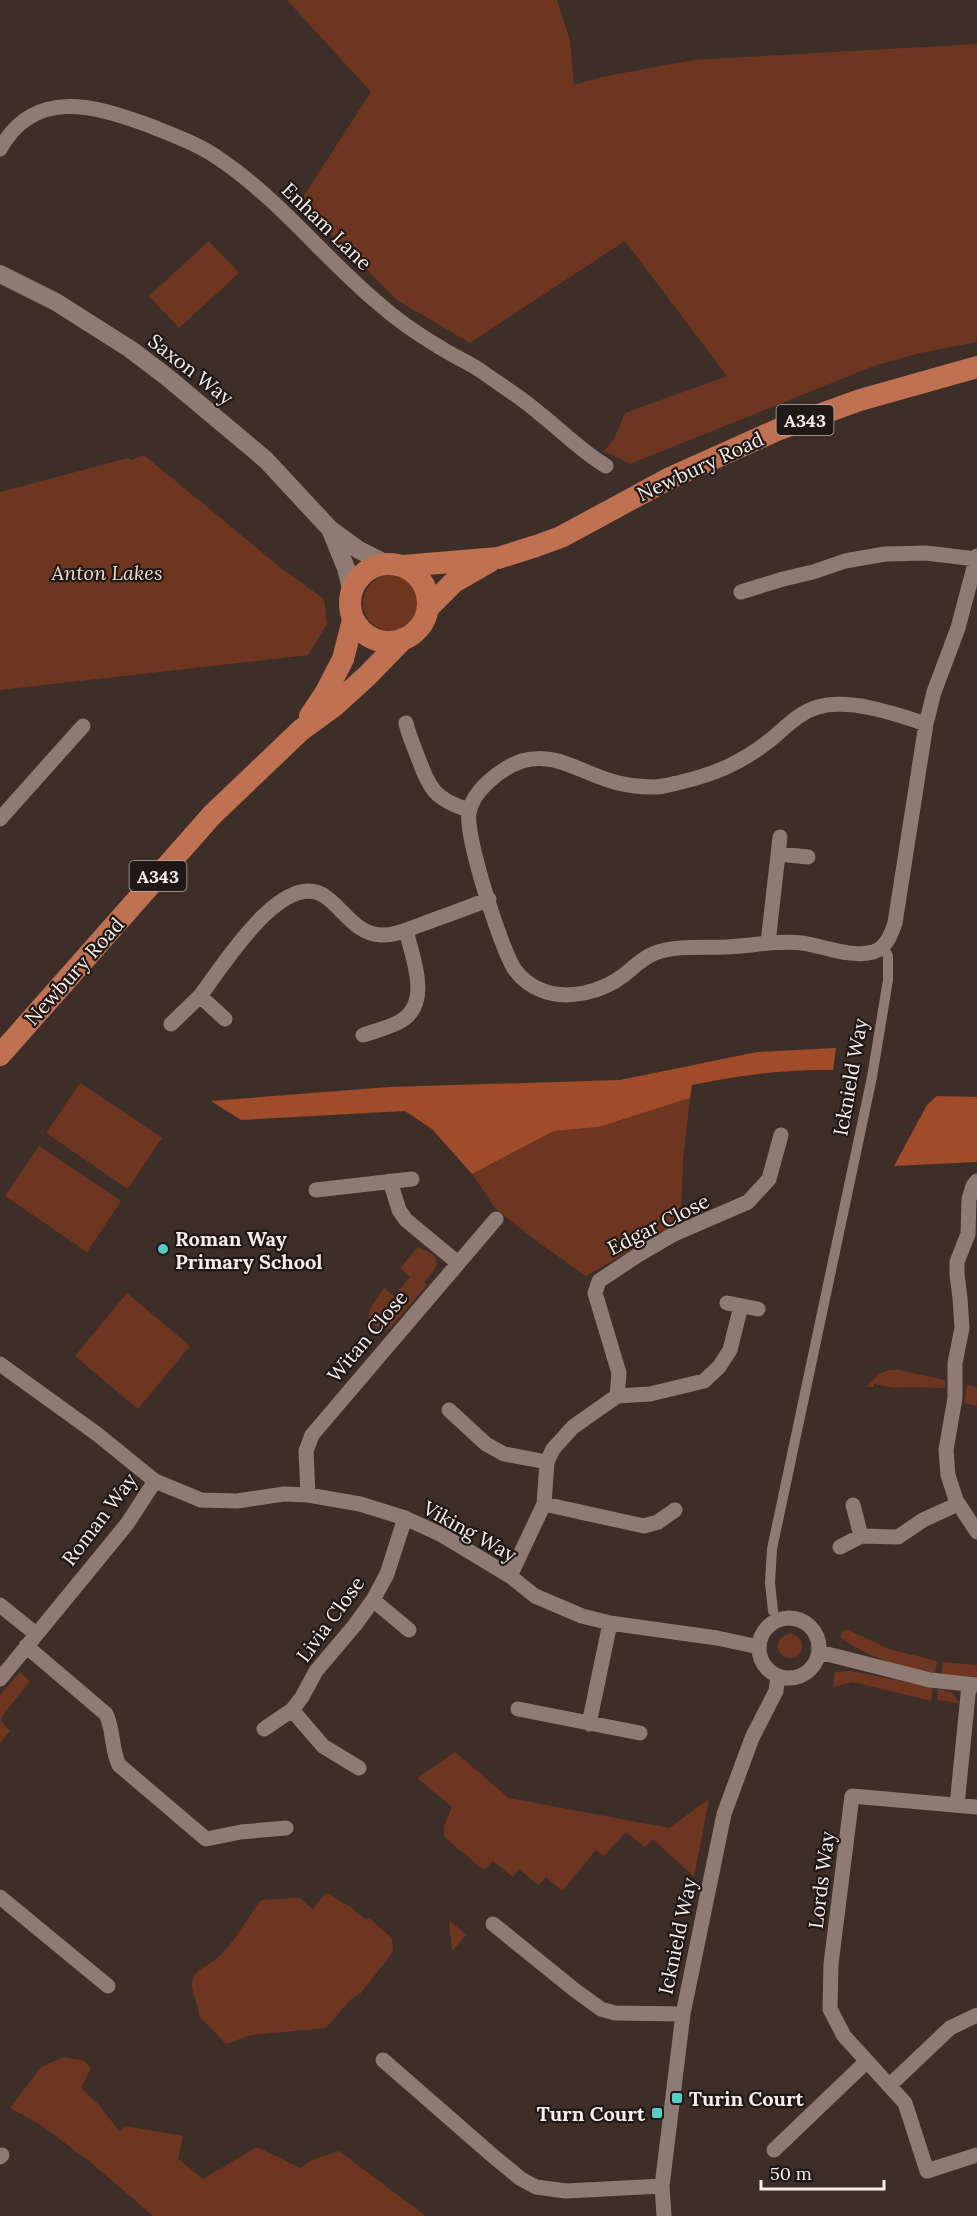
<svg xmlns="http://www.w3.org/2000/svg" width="977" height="2216" font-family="Lora,serif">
	<rect width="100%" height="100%" fill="#3e2e28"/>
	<path fill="#6e3620" d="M287 0H557L570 41 574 85 601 77 693 60 977 44V342L920 353 874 366 630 464 604 451 614 439 625 413 727 376 625 241 470 343 397 300 299 203 371 92Z
		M209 241 239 273 179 328 149 296Z
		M144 455 281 568 324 599 327 624 308 655 0 690V492L128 458 131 460Z
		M363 603a28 28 0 1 1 56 0a28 28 0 1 1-56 0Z
		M80 1083 162 1138 128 1189 46 1133Z
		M690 1098 683 1159 681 1221 586 1276 535 1240 495 1208 472 1174 554 1131 599 1127Z
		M39 1146 121 1201 87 1252 5 1196Z
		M418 1247C420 1249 423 1250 426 1251 446 1259 433 1272 424 1282L427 1285 391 1327 388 1329C355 1325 373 1303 384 1288L394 1296 410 1277 400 1268Z
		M127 1293 190 1346 138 1409 75 1356Z
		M888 1370H899L945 1380V1388L906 1387 895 1388 874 1384 873 1387H866L879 1374Z
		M967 1385 977 1387V1406L964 1403Z
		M846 1629 889 1649 937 1661 935 1673C903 1668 866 1657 840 1637L842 1632Z
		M778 1646a12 12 0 1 1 24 0a12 12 0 1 1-24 0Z
		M943 1662 977 1665V1677L941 1674Z
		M850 1671 933 1687 931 1701 853 1682 833 1687 835 1672Z
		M20 1672 30 1681 3 1715 1 1721 10 1731 0 1743V1695Z
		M938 1689 951 1692 960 1703 937 1700Z
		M455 1752 509 1798 669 1828 709 1799 694 1877 653 1839 645 1847 626 1832 604 1856 596 1850 562 1891 546 1877 538 1885 519 1869 513 1877 493 1861 484 1870 444 1837V1826L452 1807 417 1778Z
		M326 1893 351 1907 366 1920 369 1918 392 1938 393 1952 360 1994 350 2000 326 2028 251 2035 226 2044 199 2016C199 2005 192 1994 192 1985 192 1970 207 1967 216 1959 235 1943 246 1919 261 1900L299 1898 313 1909Z
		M449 1920 466 1935 452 1951Z
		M64 2057 84 2061 91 2068 81 2088 98 2104 120 2132 125 2126 183 2136 178 2159 203 2179 257 2147 300 2168 314 2159 339 2151 426 2216H153L94 2165 41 2125 10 2108 41 2067Z"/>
	<path fill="#a04b29" d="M836 1048 833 1070C785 1069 739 1075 692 1085L690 1098 599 1127 554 1131 472 1174 432 1129 405 1111 241 1120 211 1101 389 1087 620 1080 757 1052Z
		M937 1096 977 1097V1162L894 1166 927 1105Z"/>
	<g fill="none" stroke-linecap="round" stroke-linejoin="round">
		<path stroke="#8e7b74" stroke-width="10" d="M773 1611 770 1583 772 1549 872 1077 888 980V956L883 946"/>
		<path stroke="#8e7b74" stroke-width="15" d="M0 149C34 88 93 105 148 125 173 135 199 144 221 160 280 200 324 258 378 303 397 320 419 335 441 348 455 357 470 363 484 373 502 386 522 398 539 413 562 431 581 451 606 466
			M741 592 783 579 813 572 845 561 885 554 926 553 976 559
			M406 723C408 733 412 741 415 750 429 785 430 798 469 810
			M926 724C896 714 850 698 818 707 799 712 784 729 769 741 740 763 716 774 681 782 672 784 663 787 654 787 640 787 624 785 611 781 580 772 554 751 522 761 501 768 472 791 469 813 465 836 501 949 515 970 521 978 531 986 541 990 567 1001 602 992 624 975 634 967 642 958 655 953 677 945 703 948 726 947 751 946 777 940 802 943 824 946 850 958 873 952 886 948 891 935 895 923L926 724 934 692 958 628 977 556
			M0 819 83 726
			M779 854 808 857
			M768 943 780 837
			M225 1019 200 996C221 969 283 866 326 897 344 910 356 934 381 935 395 936 408 929 420 925 443 916 466 909 489 899
			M171 1024 200 996
			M363 1035C375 1031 388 1028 399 1022 433 1004 412 958 406 930
			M390 1181 399 1210 406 1220 458 1263
			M977 1181 973 1186 969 1199 968 1234 957 1262V1274L960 1298 962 1328 955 1363V1398L946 1450 948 1475 956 1500 977 1532
			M316 1190 412 1179
			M727 1303 758 1309
			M0 1364 97 1434 155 1481 201 1500 237 1501 284 1494 308 1495 360 1504 405 1518 442 1535 510 1576 535 1596 582 1616 610 1623 717 1638 759 1647
			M617 1396 650 1394 704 1381 719 1367 730 1350 741 1306
			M449 1410 486 1444 504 1454 547 1462
			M308 1495 306 1451 312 1435 496 1219
			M544 1504 644 1526 658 1522 675 1510
			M853 1505 861 1536
			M840 1547 861 1536 898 1537 923 1520 958 1504
			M510 1576 544 1504 547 1462 553 1449 573 1427 617 1396 619 1373 595 1293 599 1281 638 1255 674 1234 748 1202 769 1179 781 1135
			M373 1600 409 1630
			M0 1605 36 1634
			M759 1648a30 30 0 1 1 60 0a30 30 0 1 1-60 0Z
			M26 1646 106 1714C114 1730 111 1749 119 1765L206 1839 241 1832 286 1828
			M819 1652 930 1680 977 1685
			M0 1679 127 1524 155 1481
			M518 1709 640 1733
			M292 1710 323 1746 359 1768
			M589 1724 610 1623
			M264 1729 292 1710 302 1697 316 1671 355 1625 373 1600 387 1574 405 1518
			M957 1805 969 1685
			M977 1807 852 1796 831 1964 830 2009 844 2036 905 2103 927 2171 977 2155
			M0 1897 108 1986
			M493 1924 576 1991 601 2009 615 2013 683 2014
			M383 2060 493 2156 521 2179 536 2187 566 2191 662 2186
			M890 2085 950 2028 977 2015
			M774 2150 866 2062
			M0 2157 2 2155
			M664 2216 662 2186 683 2014 724 1814 752 1738 776 1691 778 1676"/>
		<path stroke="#8e7b74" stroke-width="18" d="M0 274 56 302 130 349 167 377 266 460 330 529 359 550 385 563
			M331 531 346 568 352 592"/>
		<path stroke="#c07152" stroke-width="22" d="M350 603a39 39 0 1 1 78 0a39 39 0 1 1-78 0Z
			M403 566 498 558 536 546 561 537 670 478 777 430 860 400 977 367
			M428 608 454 582 489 562
			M310 716 326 692 343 659 353 620
			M0 1055 212 815 301 730 334 706 367 676 403 639"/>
	</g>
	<g fill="#54cdc8" stroke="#1f1815" stroke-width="2">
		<circle cx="163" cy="1249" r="6"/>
		<rect x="671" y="2092" width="12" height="12" rx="3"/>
		<rect x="651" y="2107" width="12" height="12" rx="3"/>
	</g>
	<g text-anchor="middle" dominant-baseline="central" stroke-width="4.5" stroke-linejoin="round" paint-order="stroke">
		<g fill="#1f1815" stroke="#b8aeaa" stroke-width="1.5">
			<rect x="776.5" y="405" width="57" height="30" rx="4.5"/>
			<rect x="129.5" y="861" width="57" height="30" rx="4.5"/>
		</g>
		<g font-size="18" font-weight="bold" fill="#f9eeea">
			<text x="805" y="420">A343</text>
			<text x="158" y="876">A343</text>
		</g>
		<g font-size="20" fill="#f9eeea" stroke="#1f1815">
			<text transform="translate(327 226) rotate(44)">Enham Lane</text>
			<text transform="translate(191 369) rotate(38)">Saxon Way</text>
			<text transform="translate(700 466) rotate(-25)">Newbury Road</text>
			<text transform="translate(74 971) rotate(-48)">Newbury Road</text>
			<text transform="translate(850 1077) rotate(-80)">Icknield Way</text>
			<text transform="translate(658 1224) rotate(-27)">Edgar Close</text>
			<text transform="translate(367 1336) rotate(-50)">Witan Close</text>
			<text transform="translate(99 1519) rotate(-53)">Roman Way</text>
			<text transform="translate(470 1531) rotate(29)">Viking Way</text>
			<text transform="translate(330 1619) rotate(-54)">Livia Close</text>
			<text transform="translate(821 1880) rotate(-83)">Lords Way</text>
			<text transform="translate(677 1936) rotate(-78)">Icknield Way</text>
		</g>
		<g font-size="20" font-style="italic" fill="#f0d7ce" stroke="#1f1815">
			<text x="107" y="572">Anton Lakes</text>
		</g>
		<g font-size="20" font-weight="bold" fill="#f9eeea" stroke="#1f1815" text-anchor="start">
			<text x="175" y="1238">Roman Way<tspan x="175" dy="23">Primary School</tspan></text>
			<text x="689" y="2098">Turin Court</text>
			<text x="645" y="2113" text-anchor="end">Turn Court</text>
		</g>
	</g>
	<path d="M761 2180v9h123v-9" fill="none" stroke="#f9eeea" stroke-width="3"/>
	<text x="770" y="2180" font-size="18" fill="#f9eeea" stroke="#1f1815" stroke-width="4.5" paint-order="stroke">50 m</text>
</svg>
